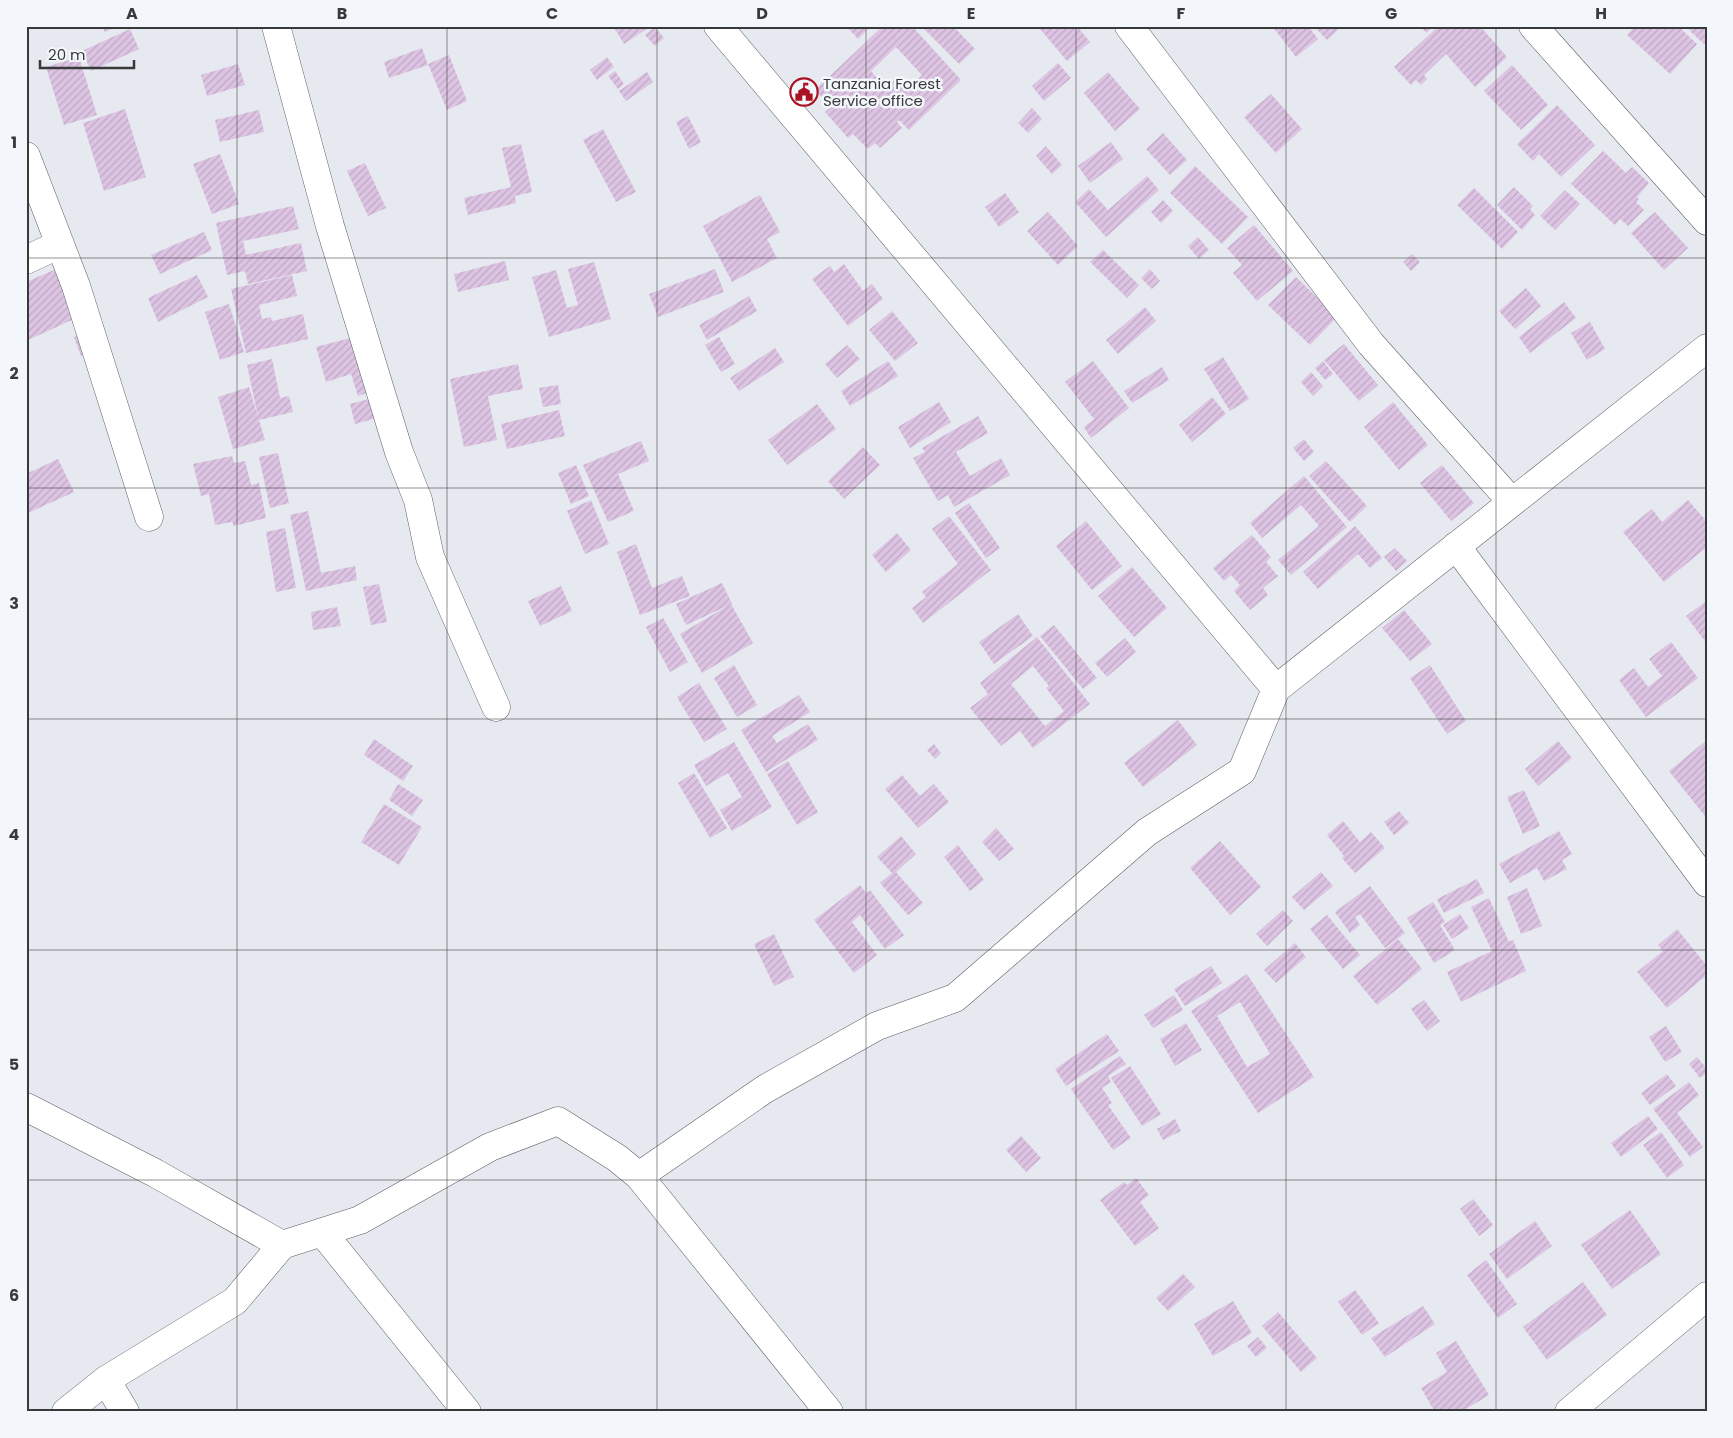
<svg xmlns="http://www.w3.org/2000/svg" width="1733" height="1438" font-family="Poppins,sans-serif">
	<defs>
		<pattern id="building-hatch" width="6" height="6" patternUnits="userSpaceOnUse" patternTransform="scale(1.25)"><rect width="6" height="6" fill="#ddc4e3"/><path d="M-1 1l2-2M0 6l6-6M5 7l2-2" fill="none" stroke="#bea9c4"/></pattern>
	</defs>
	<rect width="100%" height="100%" fill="#e6e9ef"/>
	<path fill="url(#building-hatch)" fill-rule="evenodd" d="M102 26H118L105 32Z
		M613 26H651L624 44Z
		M846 26H871L858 39Z
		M883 26H912L961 80 909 130 899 120 897 122 902 128 880 148 875 143 868 149 853 134 848 138 825 112 831 107 815 90ZM896 47 922 75 908 89 897 77 890 84 885 79 881 83 871 71Z
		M921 26H953L975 49 959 64Z
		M1043 26H1077L1090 42 1067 61 1040 29Z
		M1272 26H1308L1318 39 1296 57Z
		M1314 26H1342L1327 40Z
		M1419 26H1433L1427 33Z
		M1439 26H1480L1507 57 1475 87 1446 54 1424 75 1427 79 1421 85 1416 80 1411 85 1394 67Z
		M1635 26H1678L1697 44 1670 74 1627 35Z
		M1692 26H1707V41L1704 44 1689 30Z
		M655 27 664 38 655 46 645 35Z
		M130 29 139 49 91 71 82 51Z
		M422 48 428 65 389 78 384 62Z
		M449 55 467 101 447 110 428 64Z
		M79 57 97 115 64 125 46 67Z
		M607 57 614 67 597 80 590 70Z
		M1058 63 1071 78 1044 101 1032 86Z
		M238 64 245 85 207 96 201 75Z
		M1512 65 1548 105 1521 130 1484 91Z
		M615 71 624 84 618 89 608 76Z
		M647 72 653 82 626 101 619 91Z
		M1108 72 1140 109 1115 131 1084 93Z
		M1271 94 1302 129 1276 153 1244 117Z
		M1557 105 1595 145 1561 177 1539 154 1533 161 1517 144Z
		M1032 108 1042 119 1028 133 1018 123Z
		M125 109 146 177 104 191 83 123Z
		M259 110 264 132 220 142 215 120Z
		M688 116 701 142 689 149 676 122Z
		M603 129 636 192 616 202 583 140Z
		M1163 133 1187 160 1170 175 1146 149Z
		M1111 142 1123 159 1090 183 1078 166Z
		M521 144 532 192 515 196 516 203 468 215 464 198 511 187 502 148Z
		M1046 146 1062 165 1052 174 1036 156Z
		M1603 151 1626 173 1632 167 1649 183 1637 197 1639 199 1636 202 1644 210 1628 226 1620 219 1615 225 1571 184Z
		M220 154 239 204 212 214 193 164Z
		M365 163 386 208 368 216 347 171Z
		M1195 166 1248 217 1222 244 1170 193Z
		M1147 176 1159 190 1106 237 1075 202 1089 189 1108 210Z
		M1514 187 1533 206 1530 209 1535 215 1522 230 1497 205Z
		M1474 188 1518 232 1502 249 1457 205Z
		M1565 190 1580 204 1555 230 1540 216Z
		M1005 193 1019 212 999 227 985 207Z
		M760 195 780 232 767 239 777 258 732 282 703 226Z
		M1163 200 1173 211 1161 223 1151 212Z
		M293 206 299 229 243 241 246 255 301 243 307 271 248 284 245 271 227 275 216 223Z
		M1048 212 1078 246 1058 265 1027 231Z
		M1655 212 1688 248 1664 270 1631 233Z
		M1254 225 1293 271 1257 301 1233 273 1242 265 1227 248Z
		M204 232 212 250 160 274 151 255Z
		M1198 237 1209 250 1199 259 1188 246Z
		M1103 250 1139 285 1127 298 1090 262Z
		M1412 254 1420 262 1411 271 1403 262Z
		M505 261 509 280 458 292 454 274Z
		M594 262 611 319 549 337 532 277 556 270 567 308 578 305 568 269Z
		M844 264 863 291 872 284 883 299 848 326 812 279 830 266 834 272Z
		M715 269 724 292 658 317 649 294Z
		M1150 269 1160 281 1152 289 1141 278Z
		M54 270 76 318 26 341V282Z
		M197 275 208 297 158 322 148 298Z
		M292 275 297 296 259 305 262 319 271 317 272 321 303 314 308 339 246 353 231 289Z
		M1296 277 1337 317 1310 345 1268 305Z
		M1526 288 1541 306 1515 329 1499 311Z
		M749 296 757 311 707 340 699 325Z
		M1564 302 1576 318 1530 353 1519 337Z
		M229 304 244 352 220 360 205 312Z
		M1145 307 1156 321 1118 354 1106 340Z
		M892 311 918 343 895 361 869 330Z
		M1590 322 1605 349 1587 360 1571 333Z
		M85 334 92 353 81 356 74 337Z
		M354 337 370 392 358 396 351 374 326 382 316 347Z
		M719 337 735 364 721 372 705 345Z
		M1344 344 1378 385 1359 401 1324 360Z
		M847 345 860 359 837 378 825 364Z
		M775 348 784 362 739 391 730 378Z
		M1223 357 1249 399 1230 411 1204 369Z
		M272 359 280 398 289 396 293 412 259 420 265 440 233 449 218 397 249 387 258 417 247 365Z
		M888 361 898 376 850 406 841 391Z
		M1093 361 1129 408 1091 438 1084 427 1094 419 1065 382Z
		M1323 361 1333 374 1325 380 1315 368Z
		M518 364 523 389 488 396 497 440 464 447 450 379Z
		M1162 367 1169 380 1132 403 1124 391Z
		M1311 372 1323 386 1313 396 1301 382Z
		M558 385 561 404 543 407 539 388Z
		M1212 397 1226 414 1192 442 1179 425Z
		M373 398 377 418 355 424 350 404Z
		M939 402 951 422 910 448 898 427Z
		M1393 402 1428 445 1399 470 1364 427Z
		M817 404 836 429 787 465 768 440Z
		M559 410 565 436 507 449 501 424Z
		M978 416 988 433 956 452 970 476 1001 458 1010 475 954 507 948 495 938 501 913 458 925 452 922 448Z
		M1304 439 1314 452 1304 461 1293 448Z
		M641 441 649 461 618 474 634 511 608 522 583 465Z
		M863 447 880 465 844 499 828 481Z
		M278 453 289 503 270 508 259 457Z
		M232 456 234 463 245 461 251 485 259 483 266 518 234 526 232 522 215 525 209 494 201 496 193 464Z
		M58 459 74 492 26 514V474Z
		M1326 461 1367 506 1350 522 1309 476Z
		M576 465 589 496 571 504 558 473Z
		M1442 465 1474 503 1451 521 1420 483Z
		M1304 476 1347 527 1291 575 1278 560 1319 526 1301 505 1262 538 1250 523Z
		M591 500 609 544 585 554 567 511Z
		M1688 500 1707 522V547L1664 582 1623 532 1652 509 1662 522Z
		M969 503 1000 548 986 558 955 513Z
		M308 511 321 573 355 566 357 580 306 591 290 515Z
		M949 516 991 570 923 623 912 608 926 597 922 592 958 564 932 529Z
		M1086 521 1122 566 1092 590 1056 546Z
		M1355 526 1382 558 1370 568 1358 554 1318 589 1303 572Z
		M285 528 296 588 276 592 266 532Z
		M897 533 911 550 886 572 872 555Z
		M1252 535 1271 557 1266 562 1278 576 1263 588 1268 595 1250 610 1234 591 1240 585 1231 575 1224 581 1213 568Z
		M636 544 652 588 682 576 690 596 640 615 617 552Z
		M1395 548 1407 561 1396 571 1384 557Z
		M1132 567 1167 608 1134 637 1098 596Z
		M722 583 732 604 686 625 676 604Z
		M379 584 387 622 371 625 363 587Z
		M561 586 572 611 540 626 528 601Z
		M1705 602 1707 604V644L1686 616Z
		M731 604 753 643 702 673 680 634Z
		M337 607 341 626 313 630 311 612Z
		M1404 610 1432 644 1410 661 1382 628Z
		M1018 614 1033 636 994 664 979 642Z
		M663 618 688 662 670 672 646 627Z
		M1054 625 1097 678 1083 689 1040 636Z
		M1037 637 1090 704 1033 748 1020 731 1001 746 970 708 988 694 980 683ZM1033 666 1049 686 1046 688 1064 711 1045 726 1011 684Z
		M1125 638 1136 652 1107 677 1095 663Z
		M1671 642 1698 678 1646 717 1619 680 1634 668 1648 687 1662 676 1649 659Z
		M734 665 757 705 737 717 714 678Z
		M1430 665 1466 721 1447 734 1410 678Z
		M699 683 727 729 704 742 677 697Z
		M799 695 810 712 772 736 777 743 808 724 818 740 766 772 741 730Z
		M1178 720 1197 745 1143 787 1124 763Z
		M374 739 413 766 403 781 364 755Z
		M1707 740V815L1705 816 1669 771Z
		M1558 741 1572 758 1538 786 1525 769Z
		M734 742 772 807 732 831 720 810 742 797 728 773 706 786 694 765Z
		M934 744 941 753 935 759 927 750Z
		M788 761 818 812 797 825 767 774Z
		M694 773 727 828 710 838 678 783Z
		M902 775 920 796 934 784 949 802 918 828 885 789Z
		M398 784 423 800 412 816 389 800Z
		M1524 790 1540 826 1523 834 1507 797Z
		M384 804 422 827 399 865 361 842Z
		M1399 811 1409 823 1394 835 1384 822Z
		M1343 821 1360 842 1371 832 1385 848 1355 873 1342 858 1344 856 1327 835Z
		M996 828 1014 849 999 861 982 842Z
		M1559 831 1572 854 1562 860 1567 869 1544 881 1537 868 1510 883 1499 864Z
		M901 836 916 854 896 872 923 903 908 915 880 883 892 873 877 857Z
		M1220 841 1261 887 1230 915 1190 868Z
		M958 845 984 880 970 891 944 857Z
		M1321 872 1333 886 1304 910 1292 897Z
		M1477 879 1484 893 1444 913 1437 899Z
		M860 885 866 893 870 890 904 935 885 949 860 915 852 922 877 955 854 973 814 920Z
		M1370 886 1405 933 1385 948 1360 914 1355 917 1360 925 1350 933 1335 912Z
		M1527 888 1542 926 1521 934 1507 897Z
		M1489 898 1509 942 1513 940 1526 971 1461 1002 1447 972 1492 951 1471 907Z
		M1433 902 1445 922 1440 925 1455 950 1434 963 1407 918Z
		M1283 910 1293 921 1267 946 1256 934Z
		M1460 914 1469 928 1452 939 1443 925Z
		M1327 915 1360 955 1343 969 1310 929Z
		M1677 929 1707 966V975L1667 1008 1637 972 1663 951 1658 945Z
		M774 934 794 977 774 986 754 944Z
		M1398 939 1422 969 1377 1005 1353 976Z
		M1295 943 1306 957 1276 983 1264 970Z
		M1211 966 1222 983 1185 1006 1174 989Z
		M1247 974 1314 1077 1258 1113 1191 1011ZM1240 1002 1270 1054 1247 1067 1217 1016Z
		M1174 995 1183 1010 1153 1028 1144 1015Z
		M1424 1000 1440 1021 1427 1031 1411 1009Z
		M1186 1023 1202 1050 1175 1066 1160 1039Z
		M1666 1026 1682 1052 1665 1062 1649 1037Z
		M1107 1034 1119 1051 1066 1086 1055 1069Z
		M1120 1056 1126 1064 1108 1076 1111 1082 1102 1088 1112 1103 1108 1105 1131 1138 1113 1150 1071 1089Z
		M1697 1057 1707 1069V1073L1700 1078 1689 1064Z
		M1130 1066 1161 1114 1142 1126 1111 1078Z
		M1667 1074 1676 1086 1650 1105 1641 1093Z
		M1689 1082 1699 1095 1677 1113 1703 1147 1690 1157 1653 1109Z
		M1648 1116 1658 1129 1621 1157 1611 1143Z
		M1175 1119 1181 1131 1163 1140 1157 1129Z
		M1661 1132 1684 1165 1667 1178 1643 1145Z
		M1021 1136 1041 1158 1026 1172 1006 1150Z
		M1136 1178 1149 1195 1140 1202 1159 1228 1135 1246 1100 1200 1124 1182 1127 1185Z
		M1473 1199 1493 1225 1479 1236 1460 1209Z
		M1630 1210 1661 1254 1612 1289 1581 1245Z
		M1535 1221 1552 1246 1507 1279 1489 1254Z
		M1486 1260 1517 1304 1498 1318 1467 1275Z
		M1183 1274 1195 1287 1168 1311 1156 1298Z
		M1583 1282 1607 1315 1547 1360 1523 1327Z
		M1355 1290 1379 1323 1362 1335 1338 1302Z
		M1233 1301 1252 1333 1213 1356 1194 1324Z
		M1423 1306 1435 1324 1385 1357 1371 1338Z
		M1278 1312 1317 1358 1301 1372 1262 1326Z
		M1258 1337 1267 1348 1256 1357 1247 1346Z
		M1456 1341 1489 1395 1461 1412H1435L1421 1388 1447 1372 1436 1353Z"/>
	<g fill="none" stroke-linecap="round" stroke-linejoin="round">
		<g stroke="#5c5f64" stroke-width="29">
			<path id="minor" d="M276 26 330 226 399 452 418 500 430 557 496 707
				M718 26 1276 689
				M1129 26 1371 344 1512 502
				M1533 26 1707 221
				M26 156 76 286 149 517
				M26 260 60 244
				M1456 546 1707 883
				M26 1107 155 1173 282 1245 360 1220 490 1147 558 1121 617 1158 639 1176 765 1089 877 1026 955 998 1147 832 1242 771 1276 689 1707 348
				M639 1176 829 1412
				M322 1232 467 1412
				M106 1380 125 1412
				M66 1412 106 1380 235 1301 282 1245
				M1569 1412 1707 1296"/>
		</g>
		<use href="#minor" stroke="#fff" stroke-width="28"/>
	</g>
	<path fill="none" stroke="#38393b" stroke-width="1" stroke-opacity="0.55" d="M237 26V1412M447 26V1412M657 26V1412M866 26V1412M1076 26V1412M1286 26V1412M1496 26V1412M26 258H1707M26 488H1707M26 719H1707M26 950H1707M26 1180H1707"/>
	<defs>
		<g id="civic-ring" transform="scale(1.4375)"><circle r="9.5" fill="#f3f7fc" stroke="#a81221" stroke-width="1.5"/><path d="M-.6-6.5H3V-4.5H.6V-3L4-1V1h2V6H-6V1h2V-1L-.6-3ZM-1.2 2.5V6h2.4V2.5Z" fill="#a81221"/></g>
	</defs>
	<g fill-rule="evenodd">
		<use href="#civic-ring" x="804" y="92"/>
	</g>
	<g text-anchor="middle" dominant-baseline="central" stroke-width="5" stroke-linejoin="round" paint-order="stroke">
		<g font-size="15" fill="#38393b" stroke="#f3f7fc" text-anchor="start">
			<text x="823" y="83">Tanzania Forest<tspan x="823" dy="17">Service office</tspan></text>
		</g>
	</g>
	<rect width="1733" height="1438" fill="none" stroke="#f3f7fc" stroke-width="55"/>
	<path d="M40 60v8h94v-8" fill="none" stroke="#38393b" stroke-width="2.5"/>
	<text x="48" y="60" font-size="15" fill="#38393b" stroke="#f3f7fc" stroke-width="4" paint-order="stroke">20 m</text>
	<rect x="28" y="28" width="1678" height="1382" fill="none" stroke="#38393b" stroke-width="2"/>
	<g font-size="16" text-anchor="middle" font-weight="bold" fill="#38393b">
		<text x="132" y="19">A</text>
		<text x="342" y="19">B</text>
		<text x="552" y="19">C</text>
		<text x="762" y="19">D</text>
		<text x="971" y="19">E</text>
		<text x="1181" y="19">F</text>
		<text x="1391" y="19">G</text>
		<text x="1601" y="19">H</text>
		<text x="14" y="148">1</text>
		<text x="14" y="379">2</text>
		<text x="14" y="609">3</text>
		<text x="14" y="840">4</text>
		<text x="14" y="1070">5</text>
		<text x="14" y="1301">6</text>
	</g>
</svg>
